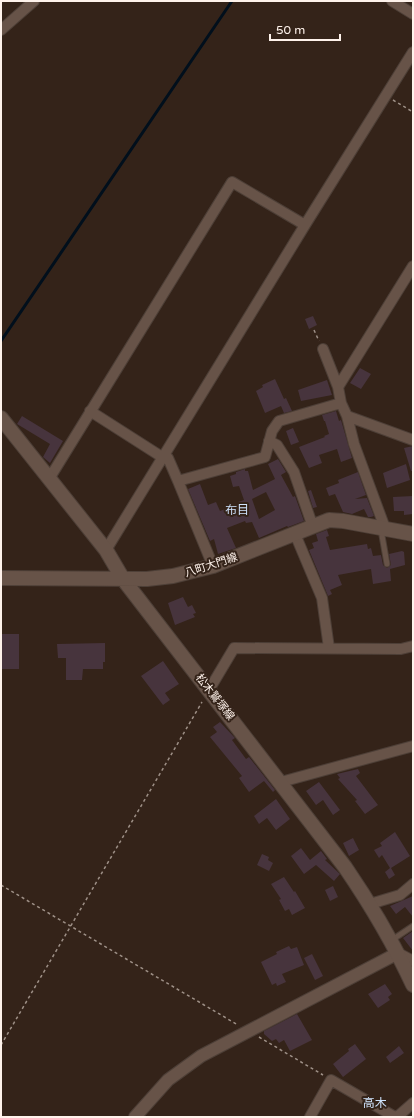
<svg xmlns="http://www.w3.org/2000/svg" width="414" height="1118" font-family="'Varela Round','Noto Sans JP',sans-serif">
	<rect width="100%" height="100%" fill="#342319"/>
	<g fill="none" stroke-linecap="round" stroke-linejoin="round">
		<path stroke="#010f1c" stroke-width="3" d="M1 341 232 1"/>
	</g>
	<path fill="#47343d" fill-rule="evenodd" d="M313 316 317 325 309 329 305 319Z
		M360 368 371 374 361 389 350 383Z
		M275 379 284 399 286 398 292 411 284 413 281 406 265 413 256 391 263 387 262 385Z
		M327 380 332 395 301 401 298 390Z
		M336 411 339 421 341 420 352 458 341 462 337 449 319 455 322 463 309 468 299 447 325 437 324 436 329 434 325 421H324L322 415Z
		M22 416 63 441 50 463 43 457 50 444 17 424Z
		M293 428 299 442 291 445 286 431Z
		M413 446V471H411L404 448Z
		M278 459 286 472 281 475 293 497 295 496 304 521 288 527 287 526 259 538 252 522 246 523 245 521 227 528 236 548 218 554 214 539 210 541 188 489 200 484 208 505 216 502 220 511 239 504 238 502 244 500 239 486 233 487 230 476 236 474V472L245 469V471H248L253 490 275 479 268 464ZM266 492 275 510 259 519 252 499Z
		M406 464 410 480 387 488 383 473Z
		M358 472 366 495 355 499 367 498 374 516 371 517H368L364 509 352 514 343 512 335 494 329 496 326 488 339 483 338 480Z
		M311 490 317 507 313 508 308 491Z
		M413 496V514L404 515V511H394L393 497Z
		M327 530 329 536 326 537 330 550 367 544 368 549 371 548 373 556 381 555 383 565 387 568 391 565 389 554 402 551 404 552 405 565 390 569 391 581 373 584 371 569 338 575 342 585 330 590 332 594 328 596 309 550 314 548 312 543 318 541 316 534Z
		M183 597 188 607 192 605 196 613 193 614 195 617 175 625 168 603Z
		M1 634H19V669H1Z
		M105 643V662H103V669H83L82 680H66V658H58L57 644Z
		M163 661 179 684 165 693 170 700 163 705 141 676Z
		M220 722 235 738 232 740 246 759 249 757 275 790 273 792 264 781 249 792 239 778 242 776 210 737 217 732 213 727Z
		M358 769 360 773 356 776 378 805 365 814 355 801 357 800 338 779 340 778 337 774Z
		M319 782 340 810 333 815 323 800 316 805 306 791Z
		M276 799 290 819 276 830 267 818 259 824 254 816Z
		M395 832 410 856 391 868 395 875 389 879 385 872 390 868 382 855 379 858 374 850 382 846 380 843Z
		M353 838 359 850 349 856 343 843Z
		M301 848 310 860 321 851 327 859 325 860 340 874 334 881 316 865 304 874 291 856Z
		M262 854 269 857 268 860 273 863 269 871 257 865Z
		M284 877 294 892 295 891 305 908 292 915 289 909 285 911 279 900 281 899 271 884Z
		M333 886 338 897 330 901 325 890Z
		M413 896V917L405 907 396 914 390 906Z
		M413 931V951L403 938Z
		M289 946 291 949 297 947 304 965 282 974 286 982 277 986 276 983 272 985 261 962 277 954 276 952Z
		M312 954 323 976 315 980 304 958Z
		M385 984 392 994 388 997 390 1000 378 1008 368 994Z
		M297 1014 312 1040 290 1051 284 1040 279 1043 276 1039 272 1041 264 1034V1031Z
		M355 1044 366 1059 343 1077 333 1064 349 1051 348 1049Z
		M399 1046 404 1053 390 1063 386 1057Z"/>
	<g fill="none" stroke-linecap="round" stroke-linejoin="round">
		<g stroke="#4d3f37" stroke-width="7">
			<path id="service" d="M381 530 387 564
				M392 940 413 926"/>
		</g>
		<g stroke="#4d3f37" stroke-width="12">
			<path id="minor" d="M392 1 413 14
				M1 30 34 1
				M323 349 338 387 341 403 347 416 354 444 385 528
				M338 387 413 266
				M90 411 162 457
				M347 416 413 440
				M269 441 277 445 294 472 313 527
				M163 455 168 458 178 481
				M49 479 232 182 305 225
				M295 534 322 598 329 648
				M106 550 305 225 413 52
				M213 566 178 481 265 457 272 431 279 421 341 403
				M209 690 234 648 401 649 413 646
				M281 782 413 746
				M370 904 400 895 413 884
				M398 953 413 961
				M310 1117 331 1080 395 1117
				M397 1117 413 1103"/>
		</g>
		<g stroke="#4d3f37" stroke-width="14">
			<path id="tertiary" d="M135 1117 168 1080 201 1056 398 953"/>
		</g>
		<g stroke="#4d3f37" stroke-width="16">
			<path id="secondary" d="M1 418 106 550 123 579 345 867C371 905 394 944 413 985
				M1 578 147 579 173 576 213 566 329 520 343 521 413 534"/>
		</g>
		<path stroke="#9e9087" stroke-width="1.5" stroke-dasharray="3 3" stroke-linecap="butt" d="M393 100 413 112
			M314 330 319 341
			M1 885 238 1025
			M259 1037 323 1075
			M1 1045 202 702"/>
		<use href="#service" stroke="#675348" stroke-width="5"/>
		<use href="#minor" stroke="#675348" stroke-width="10"/>
		<use href="#tertiary" stroke="#675348" stroke-width="12"/>
		<use href="#secondary" stroke="#675348" stroke-width="14"/>
	</g>
	<g text-anchor="middle" dominant-baseline="central" stroke-width="4" stroke-linejoin="round" paint-order="stroke">
		<g font-size="11" fill="#fef2eb" stroke="#342319">
			<text transform="translate(211 565) rotate(-18)">八町大門線</text>
			<text transform="translate(215 697) rotate(52)">松木鷲塚線</text>
		</g>
		<g font-size="12" fill="#cfe3fc" stroke="#342319">
			<text x="237" y="510">布目</text>
			<text x="375" y="1103">高木</text>
		</g>
	</g>
	<rect width="414" height="1118" fill="none" stroke="#fef2eb" stroke-width="4"/>
	<path d="M270 34v6h70v-6" fill="none" stroke="#fef2eb" stroke-width="2"/>
	<text x="276" y="34" font-size="12" fill="#fef2eb" stroke="#342319" stroke-width="3" paint-order="stroke">50 m</text>
</svg>
